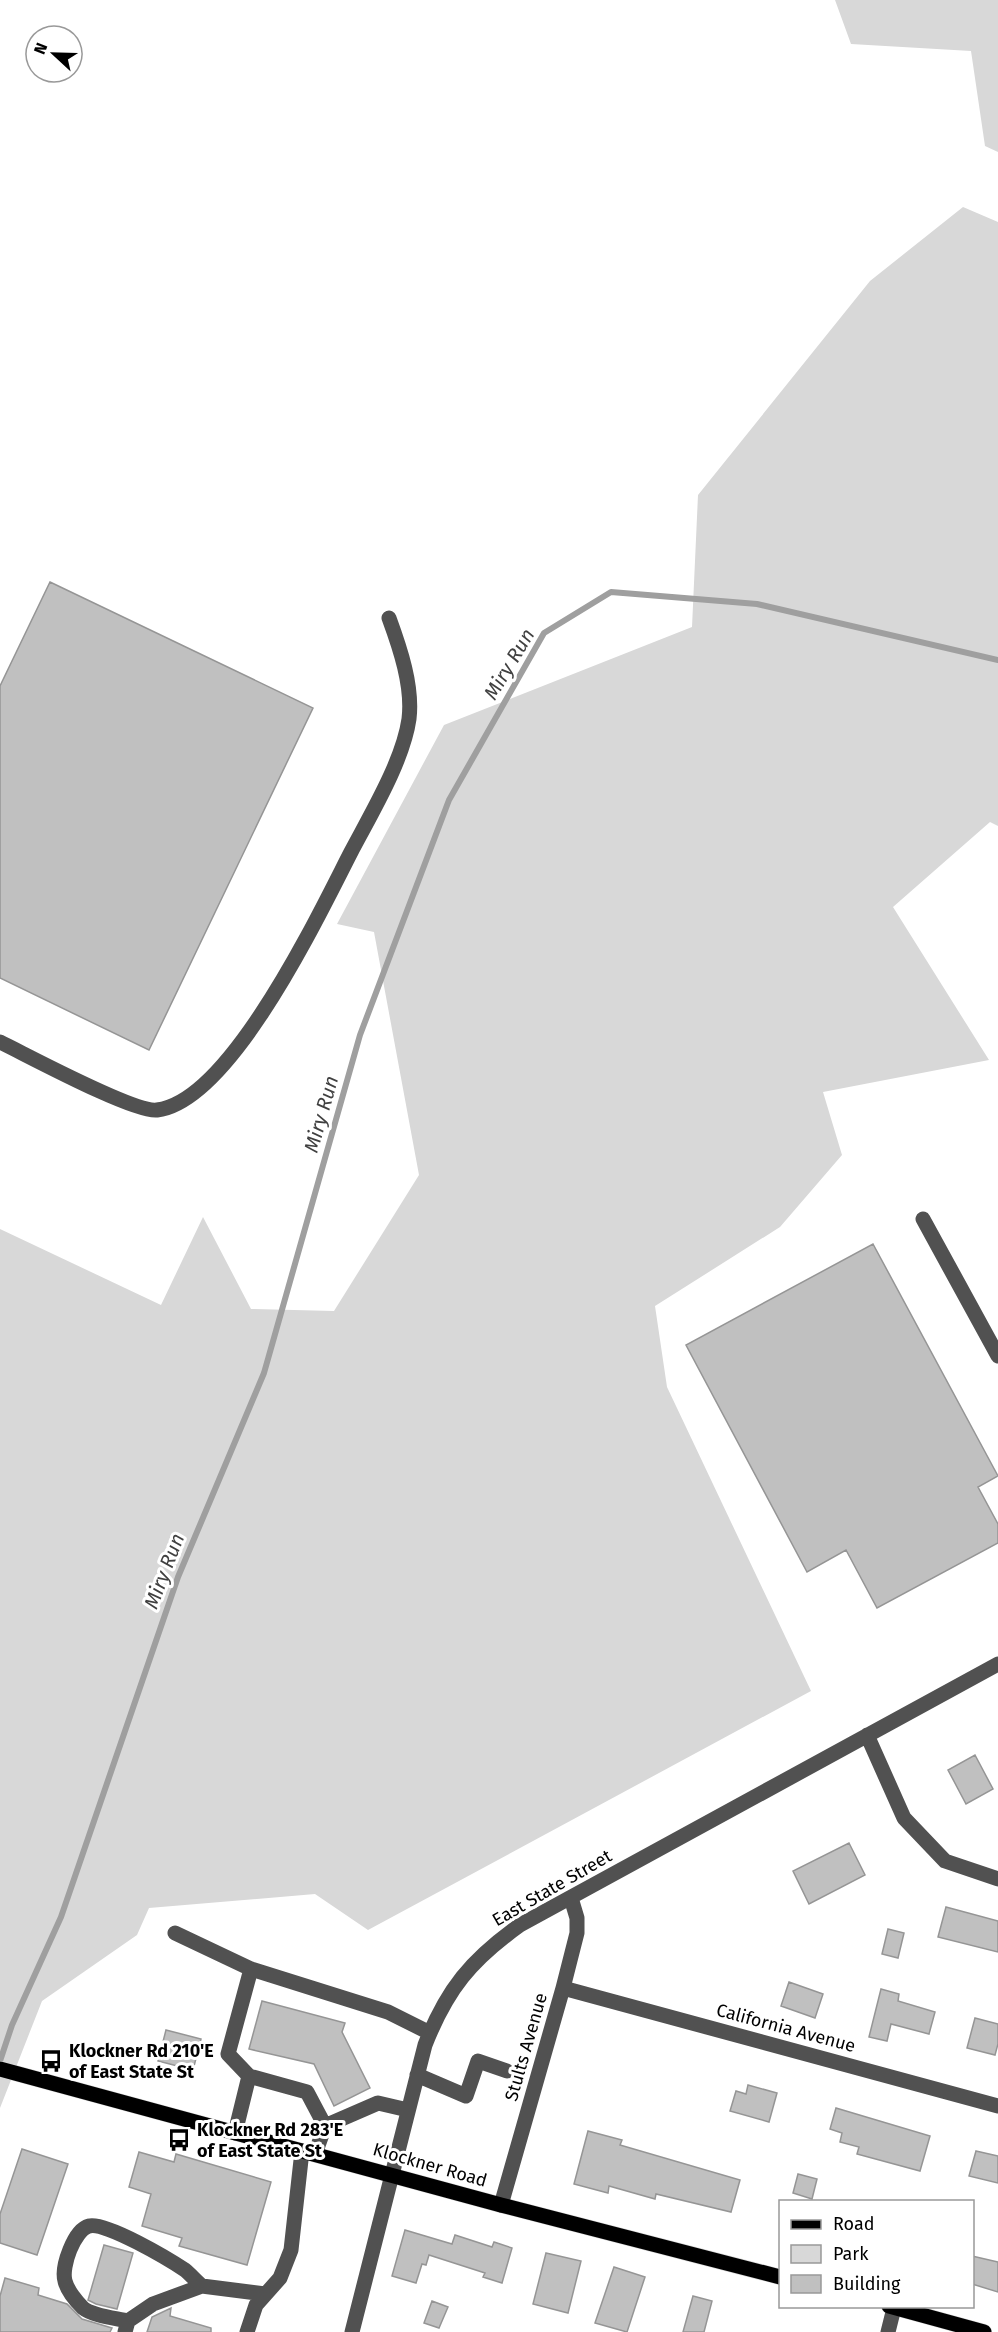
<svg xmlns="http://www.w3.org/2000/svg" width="998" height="2332" font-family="'Fira Sans',sans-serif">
	<rect width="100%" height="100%" fill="#fff"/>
	<path fill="#d8d8d8" d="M835 0H998V152L985 146 971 51 851 44Z
		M963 207 998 222V826L990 822 893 907 989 1060 823 1092 842 1155 780 1227 655 1306 667 1387 811 1691 368 1930 315 1894 149 1908 137 1935 42 2001 0 2108V1229L161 1305 203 1217 251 1309 334 1311 419 1175 374 932 337 924 444 725 692 627 698 495 870 281Z"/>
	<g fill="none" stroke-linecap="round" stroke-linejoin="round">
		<path stroke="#9f9f9f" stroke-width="6" d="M0 2061 12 2025 61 1917 178 1577 264 1373 360 1035 449 800 544 633 611 592 757 604 998 660"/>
	</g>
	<path fill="#c0c0c0" stroke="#959595" stroke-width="1.5" d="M50 582 313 708 149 1050 0 978V686Z
		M873 1244 998 1476 978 1487 998 1524V1543L877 1608 846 1550 807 1572 686 1345Z
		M975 1755 993 1789 966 1804 948 1770Z
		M849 1843 865 1875 809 1904 793 1871Z
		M946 1907 998 1921V1952L938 1937Z
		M888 1929 904 1933 898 1958 882 1954Z
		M789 1982 823 1994 815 2018 781 2006Z
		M881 1989 899 1994 898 2001 935 2012 929 2034 891 2024 887 2041 869 2037Z
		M262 2001 345 2023 342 2032 370 2088 334 2106 314 2064 249 2049Z
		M975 2018 998 2024V2044L995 2055 967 2048Z
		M166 2030 201 2039 193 2070 158 2061Z
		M748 2085 777 2093 769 2122 730 2111 736 2091 746 2094Z
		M836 2108 930 2136 920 2171 857 2154 859 2147 840 2142 842 2133 830 2129Z
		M588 2131 622 2140 620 2145 740 2180 731 2212 656 2194 655 2199 609 2186 608 2193 574 2184Z
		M22 2149 68 2164 37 2255 0 2243V2214Z
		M976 2151 998 2156V2183L969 2176Z
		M139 2152 174 2162 176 2154 271 2182 247 2265 179 2246 182 2238 142 2226 151 2194 129 2187Z
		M798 2174 817 2179 812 2199 793 2193Z
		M405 2230 452 2244 455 2235 492 2247 494 2242 512 2248 502 2283 483 2277 485 2273 429 2255 426 2265 422 2264 416 2283 392 2276Z
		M104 2245 133 2253 117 2309 96 2304 88 2300Z
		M546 2253 581 2261 568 2313 533 2304Z
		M972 2256 998 2262V2292L972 2284Z
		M614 2267 645 2277 627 2332 595 2323Z
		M5 2278 39 2288 38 2295 67 2304 82 2319 112 2328 110 2332H0V2296Z
		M693 2296 712 2301 704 2332H683Z
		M432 2301 448 2307 439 2328 424 2323Z
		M171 2308 170 2316 211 2328V2332H147L152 2317Z"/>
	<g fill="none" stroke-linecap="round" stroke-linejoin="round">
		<g stroke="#dbdbdb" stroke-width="16">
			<path id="major" d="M0 2069 501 2205 780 2277
				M889 2306 984 2332"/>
		</g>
		<path stroke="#515151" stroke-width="15" d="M0 1042C27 1055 134 1113 157 1110 231 1101 319 914 351 852 371 814 403 761 409 719 413 686 400 648 389 618
			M923 1219 998 1356
			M867 1735 904 1818 945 1861 998 1879
			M175 1933 251 1969 388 2012 430 2033
			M563 1988 998 2106
			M417 2075 466 2096 478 2061 507 2071
			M249 2076 228 2054 251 1969
			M235 2133 249 2076 307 2092 325 2126
			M315 2154 325 2126 378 2103 408 2110
			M501 2205 563 1988 577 1933V1918L571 1898
			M128 2321C115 2318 93 2316 83 2308 77 2302 67 2290 65 2281 61 2267 74 2230 89 2226 105 2221 170 2260 185 2270 191 2275 196 2281 202 2286
			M125 2332 128 2321 153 2304 202 2286 265 2294
			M247 2332 256 2305 280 2278 291 2250 302 2151
			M352 2332 425 2045C447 1989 471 1960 520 1925L998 1664
			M888 2332 894 2308"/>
		<use href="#major" stroke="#000" stroke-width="15"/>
	</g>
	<defs>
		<g id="bus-bare" transform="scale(1.8)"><path d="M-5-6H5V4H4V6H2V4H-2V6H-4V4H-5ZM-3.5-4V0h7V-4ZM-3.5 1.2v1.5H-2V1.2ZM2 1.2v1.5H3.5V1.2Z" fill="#000" stroke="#fff" stroke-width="2.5" paint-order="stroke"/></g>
	</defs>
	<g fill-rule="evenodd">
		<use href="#bus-bare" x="51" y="2061"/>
		<use href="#bus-bare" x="179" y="2140"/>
	</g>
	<g text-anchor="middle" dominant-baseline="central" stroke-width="6" stroke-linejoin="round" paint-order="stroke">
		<g font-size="18" fill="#000" stroke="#fff">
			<text transform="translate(552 1888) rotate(-30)">East State Street</text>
			<text transform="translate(786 2028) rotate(15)">California Avenue</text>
			<text transform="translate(526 2047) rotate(-74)">Stults Avenue</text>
			<text transform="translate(430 2165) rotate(16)">Klockner Road</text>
		</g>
		<g font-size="18" font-weight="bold" fill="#000" stroke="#fff" text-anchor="start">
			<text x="69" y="2051">Klockner Rd 210'E<tspan x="69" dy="21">of East State St</tspan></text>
			<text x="197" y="2130">Klockner Rd 283'E<tspan x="197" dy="21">of East State St</tspan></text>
		</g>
		<g font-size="20" font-style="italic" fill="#404040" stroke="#fff">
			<text transform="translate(509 664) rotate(-59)">Miry Run</text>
			<text transform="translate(321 1114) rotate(-74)">Miry Run</text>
			<text transform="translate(164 1571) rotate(-69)">Miry Run</text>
		</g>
	</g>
	<rect x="779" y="2200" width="195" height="108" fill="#ffffff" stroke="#999999" stroke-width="1.5"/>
	<rect x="791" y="2220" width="30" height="9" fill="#000000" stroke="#999999" stroke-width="1.5"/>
	<text x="833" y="2230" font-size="18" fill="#000000">Road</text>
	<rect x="791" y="2245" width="30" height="18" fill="#d8d8d8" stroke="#999999" stroke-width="1.5"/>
	<text x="833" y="2260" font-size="18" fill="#000000">Park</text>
	<rect x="791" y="2275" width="30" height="18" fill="#c0c0c0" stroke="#999999" stroke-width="1.5"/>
	<text x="833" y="2290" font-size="18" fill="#000000">Building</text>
	<g transform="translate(54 54) rotate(292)"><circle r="28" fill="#ffffff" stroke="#999999" stroke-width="1.5"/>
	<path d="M0-4.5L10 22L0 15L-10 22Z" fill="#000000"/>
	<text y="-9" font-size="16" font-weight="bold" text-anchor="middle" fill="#000000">N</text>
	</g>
</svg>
